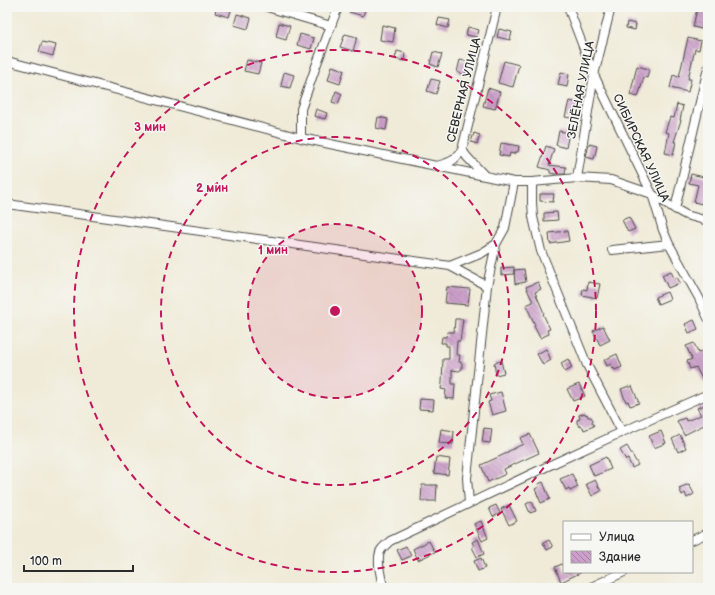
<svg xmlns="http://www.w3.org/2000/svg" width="715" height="595" font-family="'Balsamiq Sans',sans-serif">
	<defs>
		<pattern id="building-back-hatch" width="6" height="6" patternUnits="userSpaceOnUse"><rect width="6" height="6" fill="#cb9fc9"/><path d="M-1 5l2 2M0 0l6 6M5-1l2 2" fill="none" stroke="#a582a3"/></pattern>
	</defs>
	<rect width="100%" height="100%" fill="#f6f6f2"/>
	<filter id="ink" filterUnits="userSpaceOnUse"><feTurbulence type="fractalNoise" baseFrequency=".025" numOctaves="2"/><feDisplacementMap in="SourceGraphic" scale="8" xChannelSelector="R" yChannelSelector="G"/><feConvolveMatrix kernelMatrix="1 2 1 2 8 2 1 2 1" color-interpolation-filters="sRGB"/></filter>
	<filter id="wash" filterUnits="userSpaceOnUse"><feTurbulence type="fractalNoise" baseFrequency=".012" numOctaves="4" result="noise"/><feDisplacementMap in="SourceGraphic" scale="16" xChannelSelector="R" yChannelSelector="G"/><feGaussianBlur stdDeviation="0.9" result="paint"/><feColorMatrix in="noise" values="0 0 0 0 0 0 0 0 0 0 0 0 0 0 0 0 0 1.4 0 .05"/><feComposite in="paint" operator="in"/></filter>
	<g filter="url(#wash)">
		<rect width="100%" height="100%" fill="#f0ebd8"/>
		<g id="blocks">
			<path fill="url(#building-back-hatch)" d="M217 7H232L229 17 215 13Z
				M351 7H366L363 16 349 12Z
				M697 9 708 11V19L706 30 693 27Z
				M237 14 251 18 248 29 234 25Z
				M439 18 450 20 448 28 437 25Z
				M627 22 636 24 635 30 626 28Z
				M279 23 290 26 286 40 276 37Z
				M382 25 395 28 393 42 380 40Z
				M468 27 479 30 477 37 466 35Z
				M499 29 512 32 510 40 497 37Z
				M300 34 314 38 311 49 297 45Z
				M345 34 357 37 353 51 340 47Z
				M688 38 701 41 699 50 695 49 688 79H691L688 92 670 88 673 75 679 77Z
				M42 42 56 45 53 56 39 52Z
				M397 51 405 53 404 61 395 59Z
				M433 52 442 54 438 67 430 64Z
				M247 60 261 63 258 74 244 71Z
				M460 60 469 62 465 75 457 72Z
				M504 61 519 65 513 87 498 83Z
				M332 66 344 70 340 84 328 80Z
				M637 66 649 69 647 78 644 77 638 97 630 95Z
				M284 72 294 75 290 88 281 86Z
				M561 72 569 74 567 87 558 85Z
				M431 79 440 81 436 94 427 91Z
				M488 88 500 92 495 109 483 106Z
				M336 91 342 94 338 104 332 102Z
				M569 101 580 103 576 119 565 117Z
				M677 104 683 106 680 120H681L674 142H676L673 155 665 153 669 133 665 132 670 117 674 118Z
				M316 109 327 113 325 119 314 116Z
				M378 117 388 119 386 130 376 128Z
				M559 131 569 133 566 148 556 145Z
				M474 133 480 135 477 144 471 142Z
				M501 143 519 146 518 152H515L514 154 510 153 509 157 499 155Z
				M589 144 597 146 594 159 586 157Z
				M546 146 554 149 549 165 566 167 565 174H556L550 173V170L539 167Z
				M691 174 708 178V198L706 205 694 202 698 185 689 183Z
				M540 194H554L553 202 540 201Z
				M557 212 558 220 544 221V213Z
				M629 217 635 229 628 232 622 220Z
				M567 231 569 241 550 244 549 233Z
				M514 267V274L501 275V268Z
				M524 269 526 282 515 284 514 270Z
				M671 271 674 279 677 277 680 283 668 288 662 275Z
				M538 282 541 289 535 292 544 313 543 314 550 329 547 330 549 334 540 338 534 326 535 325 526 305 533 302 526 287Z
				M588 282 600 284 597 298 582 295 583 289 587 290Z
				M447 287 470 289 468 305 445 303Z
				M667 292 670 299 658 304 655 297Z
				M455 319H463L460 341H457L456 355H460L459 362 462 363V369L459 371 452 370V384H455L454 399 445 398 446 390 441 389 442 383 443 359H449V346H446V343H441L442 337H446L447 332H454Z
				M694 320 698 329 689 333 685 324Z
				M603 326 610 340 600 345 593 331Z
				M694 343 698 353 708 349V381L704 383 696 367 690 369 687 361 692 359 686 346Z
				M546 349 551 360 543 365 537 354Z
				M617 354 622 367 615 370 614 368 613 369 611 364 607 366 604 360Z
				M568 359 572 368 565 372 561 363Z
				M501 361 504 373 496 375 494 363Z
				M579 384 585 396 573 401 567 389Z
				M629 386V388L632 386 639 403 630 406 628 401 626 402 621 389Z
				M501 392 506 411 492 415 488 402 491 401 489 395Z
				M420 399 434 400 433 410 419 409Z
				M705 405 708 412V423L684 435 677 421 685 418 686 421 701 415 697 408Z
				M585 413 586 415 587 414 588 417H591L593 420 592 422 594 426 584 430 583 427 579 426 577 423V420L580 419 579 415Z
				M484 428 492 429 490 443 482 442Z
				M441 429 454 431 453 444 439 443Z
				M661 431 666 443 654 448 649 436Z
				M530 434 539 453 504 469 506 474 488 482 481 465 507 453V452L523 444 520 438Z
				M680 435 686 448 678 452 672 439Z
				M627 446 638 465 632 468 628 459 626 460 620 450Z
				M436 457 450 459 448 475 434 473Z
				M606 457 611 469 594 476 589 465Z
				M572 474 578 487 570 491 569 488 566 490 560 479Z
				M595 480 601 491 592 496 586 484Z
				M543 482 550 499 541 503 535 489 539 487 538 484Z
				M689 484 694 494 687 498 685 493 682 495 679 488Z
				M422 485H437L436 501H421Z
				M532 501 536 511 530 513 526 504Z
				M496 505 500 513 493 517 489 508Z
				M509 505 517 521 509 525 501 509Z
				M481 521 488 538 482 541 474 524Z
				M478 539 484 554 477 557 472 547 474 546 472 542Z
				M549 540 553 547 547 550 543 543Z
				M429 541 435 552 418 560 413 549Z
				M406 546 411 556 402 560 397 550Z
				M481 558 485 568 478 571 474 561Z
				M562 564 564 569V572H582L561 582 555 567Z"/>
		</g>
	</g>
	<g filter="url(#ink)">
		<use href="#blocks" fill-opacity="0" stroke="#494845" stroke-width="1"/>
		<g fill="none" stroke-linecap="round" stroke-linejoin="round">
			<g stroke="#494845" stroke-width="10">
				<path id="street" d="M267 7 331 26
					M568 7 594 75 652 194 663 230 669 244 699 298 708 318
					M7 61 301 138 514 182H532L577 178 611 180 652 194 675 209 686 215 708 221
					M301 138V109L316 66 338 7
					M462 150 467 157 484 175
					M440 165C452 162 455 160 462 150L497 7
					M577 178 594 75 611 7
					M532 182V203L533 217 541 251 587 365 622 432 708 394
					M7 204 450 266 487 286
					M675 209 708 68
					M612 250 669 244
					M450 266 482 253 496 244
					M469 503 467 478 487 286 496 244 505 228 514 182
					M692 540 708 533
					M384 588C381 580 376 558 381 550 383 547 387 544 390 541L548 466 622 432
					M589 588 624 572"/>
			</g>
			<use href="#street" stroke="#fff" stroke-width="8"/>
		</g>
	</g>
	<circle cx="335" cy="311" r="87" fill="#c2185b" fill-opacity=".12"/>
	<g fill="none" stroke="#c2185b" stroke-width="2" stroke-dasharray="7 5">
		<circle cx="335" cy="311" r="87"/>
		<circle cx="335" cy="311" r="174"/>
		<circle cx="335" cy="311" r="261"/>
	</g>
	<g text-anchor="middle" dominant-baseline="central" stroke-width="3" stroke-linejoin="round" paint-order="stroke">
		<g font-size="12" fill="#2b2b2b" stroke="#f6f6f2">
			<text transform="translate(464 90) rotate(-76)">СЕВЕРНАЯ УЛИЦА</text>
			<text transform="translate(581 90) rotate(-79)">ЗЕЛЁНАЯ УЛИЦА</text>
			<text transform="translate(641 148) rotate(65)">СИБИРСКАЯ УЛИЦА</text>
		</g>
	</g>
	<circle cx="335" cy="311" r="6" fill="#c2185b" stroke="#f6f6f2" stroke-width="2"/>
	<g font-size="12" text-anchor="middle" font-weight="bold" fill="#c2185b" stroke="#f6f6f2" stroke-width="3" stroke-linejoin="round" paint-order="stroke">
		<text x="150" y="131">3 мин</text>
		<text x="212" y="192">2 мин</text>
		<text x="273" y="254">1 мин</text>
	</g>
	<rect width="715" height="595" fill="none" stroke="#f6f6f2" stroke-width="24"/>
	<rect x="563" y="521" width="130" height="52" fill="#f6f6f2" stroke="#a5a5a2"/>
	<rect x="571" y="534" width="20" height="6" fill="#ffffff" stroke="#a5a5a2"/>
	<text x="599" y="541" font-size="12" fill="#2b2b2b">Улица</text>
	<rect x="571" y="551" width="20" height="12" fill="url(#building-back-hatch)" stroke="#a5a5a2"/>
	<text x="599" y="561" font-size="12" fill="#2b2b2b">Здание</text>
	<path d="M24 565v6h109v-6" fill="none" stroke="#2b2b2b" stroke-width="2"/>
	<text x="30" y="565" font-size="12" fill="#2b2b2b" stroke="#f6f6f2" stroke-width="3" paint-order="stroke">100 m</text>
</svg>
